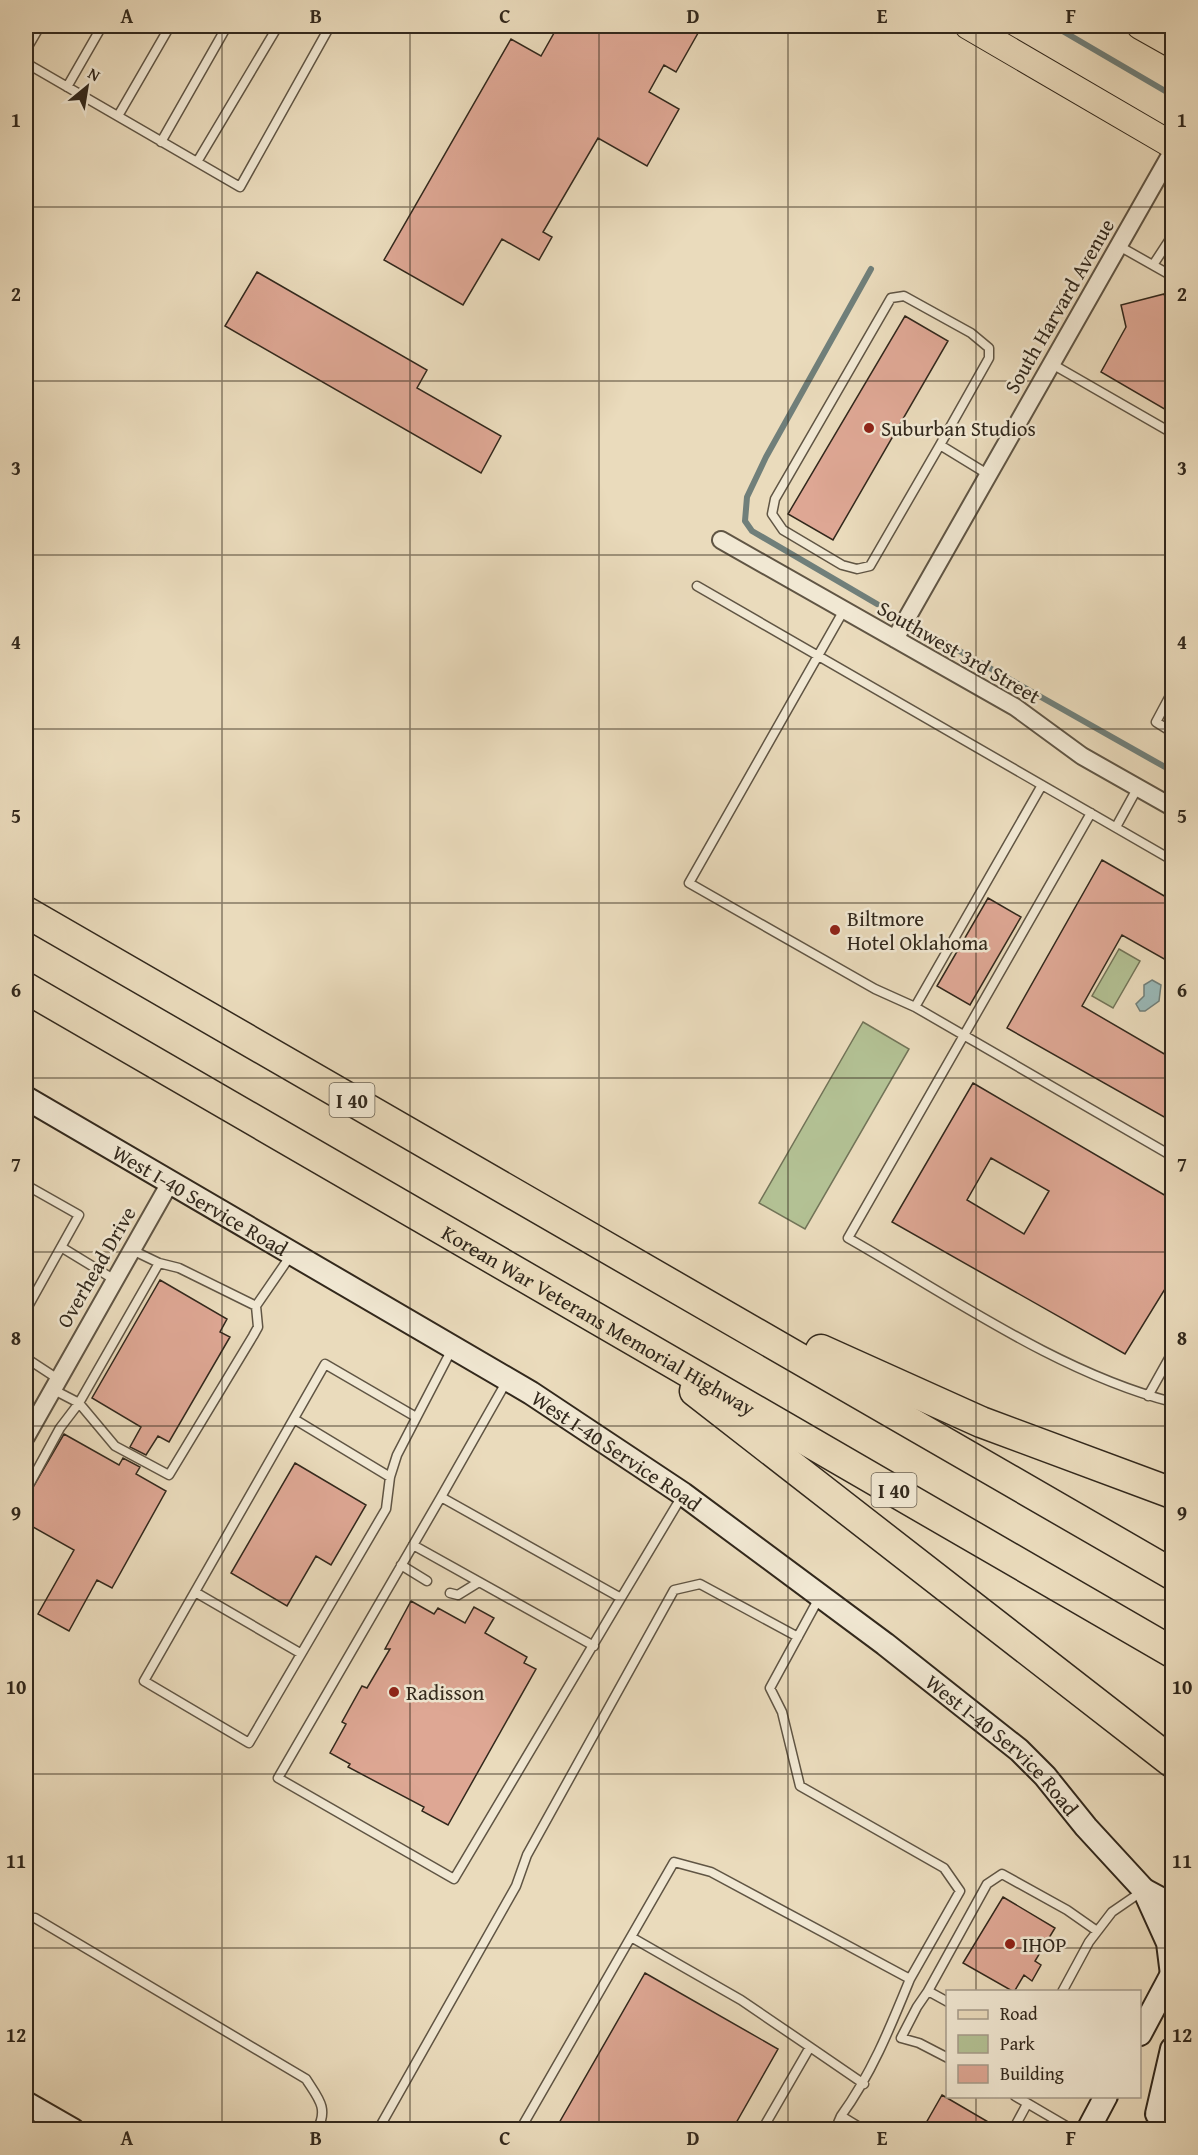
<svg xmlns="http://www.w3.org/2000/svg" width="1198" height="2155" font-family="'Gentium Book Plus',serif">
	<rect width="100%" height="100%" fill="#eadbbc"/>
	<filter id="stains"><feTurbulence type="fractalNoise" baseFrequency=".00333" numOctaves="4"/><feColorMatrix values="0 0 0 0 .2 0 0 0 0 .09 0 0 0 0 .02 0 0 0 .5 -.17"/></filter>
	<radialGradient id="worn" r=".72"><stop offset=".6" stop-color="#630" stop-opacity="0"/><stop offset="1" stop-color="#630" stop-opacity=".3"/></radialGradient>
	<path fill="#b3c194" stroke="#727458" stroke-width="1.5" d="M1119 949 1140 961 1113 1008 1092 996Z
		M863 1022 909 1049 805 1229 759 1203Z"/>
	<path fill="#9ab9b8" stroke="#707f7a" stroke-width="1.5" d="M1152 980 1161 985 1159 1001 1145 1011H1140L1136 1004 1144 996V985Z"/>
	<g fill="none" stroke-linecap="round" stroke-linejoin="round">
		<path stroke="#707f7a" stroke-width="6" d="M1054 26 1172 95
			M871 269 766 457 747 497 745 521 752 531 877 604
			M933 636 1172 771"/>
	</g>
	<path fill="#dea794" stroke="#32281c" stroke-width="1.5" fill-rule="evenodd" d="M558 26H702L676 72 664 65 649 92 679 109 647 166 598 138 543 232 552 237 539 260 502 239 463 305 384 260 511 39 541 56Z
		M257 272 427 370 417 388 501 436 481 473 225 326Z
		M1164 294 1167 303 1173 302V414L1101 372 1126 327 1121 305Z
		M905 316 948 341 833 540 788 514Z
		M1102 860 1173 901V964L1122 935 1082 1006 1173 1059V1122L1007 1028Z
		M988 898 1021 917 970 1005 937 986Z
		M973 1083 1173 1200V1287L1168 1284 1125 1354 892 1222ZM991 1158 1049 1191 1024 1234 967 1200Z
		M160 1280 227 1319 220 1332 230 1337 169 1442 158 1436 146 1455 130 1447 141 1427 92 1398Z
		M64 1434 119 1465 123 1458 140 1467 136 1474 166 1491 112 1588 97 1580 69 1631 38 1614 74 1550 26 1523V1499Z
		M295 1463 366 1505 331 1565 316 1556 287 1606 231 1573Z
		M411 1601 434 1614 438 1608 465 1623 474 1607 494 1618 485 1633 527 1657 524 1663 536 1669 448 1825 422 1811 424 1807 348 1767 350 1764 330 1753 346 1724 342 1722 362 1686 367 1688 390 1649H385Z
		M1003 1897 1055 1928 1035 1961 1041 1965 1032 1981 1024 1975 1014 1992 963 1963Z
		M645 1973 778 2049 732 2130H555Z
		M942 2095 1002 2130H922Z"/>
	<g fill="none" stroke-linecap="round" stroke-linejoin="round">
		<g stroke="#605544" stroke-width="11">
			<path id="lane" d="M26 50 40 26
				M26 63 240 187 330 26
				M67 87 102 26
				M118 116 170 26
				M161 142 227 26
				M197 162 278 26
				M1119 246 1172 276
				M1153 265 1172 236
				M1052 364 1172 433
				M940 445 870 566 857 569 842 565 783 530 772 514 775 499 891 298 904 296 971 333 989 348V358L940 445 989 475
				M697 586 1172 860
				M844 610 689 883 875 989 915 1007 1172 1156
				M1172 692 1156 722 1172 732
				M1091 813 848 1238C950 1296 1059 1373 1172 1402
				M1116 827 1138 787
				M915 1007 1042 785
				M26 1185 79 1215 26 1310
				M61 1247 115 1280
				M132 1250 159 1263 179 1268 256 1306
				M26 1358 58 1379
				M52 1389 79 1403 159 1263
				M1148 1396 1172 1353
				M416 1417 325 1364 144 1681 249 1743 386 1509 390 1477 397 1455 452 1349
				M294 1419 390 1477
				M26 1481 30 1483 60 1428 79 1403 115 1446 169 1475 253 1336 258 1327 256 1306 291 1255
				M441 1497 278 1778 454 1879 621 1598 441 1497 508 1379
				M413 1545 594 1646
				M401 1565 427 1581
				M195 1592 300 1653
				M450 1593 458 1595 479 1582
				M621 1598 682 1496
				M819 1598 770 1688 782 1712 800 1786 944 1868 960 1891 910 1979
				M35 1918 306 2079C318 2098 329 2108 317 2130
				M631 1937 741 2000 810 2047
				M928 1991 917 2007 901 2038 919 2043 948 2058
				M1062 1992 1089 1942 1112 1912 1144 1890
				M948 2002 928 1991 987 1884 1002 1874 1067 1910 1097 1931
				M1015 2096 1073 2130
				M378 2130 516 1886 527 1855 674 1590 700 1584 798 1637
				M520 2130 674 1862 711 1872 910 1979C890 2028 872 2073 841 2116L864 2130
				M762 2130 810 2047 864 2084
				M835 2130 841 2116
				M1013 2130 1027 2104"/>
		</g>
		<g stroke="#605544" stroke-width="20">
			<path id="street" d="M721 540 1015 707 1082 756 1172 807
				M895 639 1172 152
				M26 1437 171 1181"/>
		</g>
		<g stroke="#32281c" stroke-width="26">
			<g id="secondary">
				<path id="s1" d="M26 1098 531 1393 683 1494 885 1644 1019 1750 1045 1776 1086 1827 1144 1890 1168 1943 1172 1975"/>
				<path d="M1144 1890 1172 1905"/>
				<path d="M1140 2034 1172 1974"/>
				<path d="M26 2103 73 2130"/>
				<path d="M1157 2114 1172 2049"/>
				<path d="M1088 2130 1106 2096"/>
			</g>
		</g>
		<g stroke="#32281c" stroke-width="28">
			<path id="primary" d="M968 26 1172 145
				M1140 26 1172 44"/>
		</g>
		<g stroke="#32281c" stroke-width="33">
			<g id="highway">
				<path d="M26 912 1172 1574"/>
				<path id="s2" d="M26 988 1172 1652"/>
				<path d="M821 1350 981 1422 1172 1493"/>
				<path d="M695 1391 1172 1762"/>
			</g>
		</g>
		<use href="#lane" stroke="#f1e8d3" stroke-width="8"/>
		<use href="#street" stroke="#f1e8d3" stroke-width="16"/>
		<use href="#secondary" stroke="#f1e8d3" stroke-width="22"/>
		<use href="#primary" stroke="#eadbbc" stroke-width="26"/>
		<use href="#highway" stroke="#eadbbc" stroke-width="30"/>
	</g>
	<path fill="none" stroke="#32281c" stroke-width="1.5" stroke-opacity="0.55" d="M222 26V2130M410 26V2130M599 26V2130M788 26V2130M976 26V1992M26 207H1172M26 381H1172M26 555H1172M26 729H1172M26 903H1172M26 1078H1172M26 1252H1172M26 1426H1172M26 1600H1172M26 1774H1172M26 1948H1172M976 2096V2130"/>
	<g fill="#8f2418" stroke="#f1e8d3" stroke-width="2">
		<circle cx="869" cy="428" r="6"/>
		<circle cx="835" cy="930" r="6"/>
		<circle cx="394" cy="1692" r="6"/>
		<circle cx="1010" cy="1944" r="6"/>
	</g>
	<g text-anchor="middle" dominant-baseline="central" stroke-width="5" stroke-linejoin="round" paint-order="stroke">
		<g fill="#f1e8d3" stroke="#6b6253" stroke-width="1.5">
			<rect x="329.5" y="1083" width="45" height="34" rx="4.5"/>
			<rect x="871.5" y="1473" width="45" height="34" rx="4.5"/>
		</g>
		<g font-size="20" font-weight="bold" fill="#32281c">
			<text x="352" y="1100">I 40</text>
			<text x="894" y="1490">I 40</text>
		</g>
		<g font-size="21" fill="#32281c" stroke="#f1e8d3">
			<text transform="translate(1059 306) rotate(-60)">South Harvard Avenue</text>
			<text transform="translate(959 652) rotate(30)">Southwest 3rd Street</text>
			<text stroke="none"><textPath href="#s1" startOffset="202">West I-40 Service Road</textPath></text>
			<text transform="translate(96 1267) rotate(-60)">Overhead Drive</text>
			<text stroke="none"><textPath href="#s2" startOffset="662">Korean War Veterans Memorial Highway</textPath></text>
			<text stroke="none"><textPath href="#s1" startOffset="688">West I-40 Service Road</textPath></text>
			<text stroke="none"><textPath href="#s1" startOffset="1174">West I-40 Service Road</textPath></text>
		</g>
		<g font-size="21" fill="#32281c" stroke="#f1e8d3" text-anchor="start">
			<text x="881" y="428">Suburban Studios</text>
			<text x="847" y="918">Biltmore<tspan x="847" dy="24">Hotel Oklahoma</tspan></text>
			<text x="406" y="1692">Radisson</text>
			<text x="1022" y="1944">IHOP</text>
		</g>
	</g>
	<rect width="1198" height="2155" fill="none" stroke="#eadbbc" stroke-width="66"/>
	<rect x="946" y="1990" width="195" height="108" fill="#f1e8d3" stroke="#a59b8a" stroke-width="1.5"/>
	<rect x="958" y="2010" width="30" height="9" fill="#eadbbc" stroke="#a59b8a" stroke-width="1.5"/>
	<text x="1000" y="2020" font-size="18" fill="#32281c">Road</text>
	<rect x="958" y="2035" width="30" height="18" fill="#b3c194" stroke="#a59b8a" stroke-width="1.5"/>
	<text x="1000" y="2050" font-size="18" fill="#32281c">Park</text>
	<rect x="958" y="2065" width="30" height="18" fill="#dea794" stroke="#a59b8a" stroke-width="1.5"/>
	<text x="1000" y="2080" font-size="18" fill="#32281c">Building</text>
	<g transform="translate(87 87) rotate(30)" stroke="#f1e8d3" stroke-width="4.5" paint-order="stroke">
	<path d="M0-4.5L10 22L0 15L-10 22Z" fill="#32281c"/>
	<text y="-9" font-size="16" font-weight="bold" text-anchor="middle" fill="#32281c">N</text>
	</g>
	<rect x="33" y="33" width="1132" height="2089" fill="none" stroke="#32281c" stroke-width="2"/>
	<g font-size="20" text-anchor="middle" font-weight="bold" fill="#32281c">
		<text x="127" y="23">A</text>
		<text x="316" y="23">B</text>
		<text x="505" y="23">C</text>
		<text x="693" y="23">D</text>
		<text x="882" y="23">E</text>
		<text x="1071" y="23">F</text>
		<text x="16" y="127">1</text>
		<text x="1182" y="127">1</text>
		<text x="16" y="301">2</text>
		<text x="1182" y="301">2</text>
		<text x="16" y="475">3</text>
		<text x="1182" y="475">3</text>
		<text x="16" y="649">4</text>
		<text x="1182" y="649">4</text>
		<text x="16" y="823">5</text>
		<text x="1182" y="823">5</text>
		<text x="16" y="997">6</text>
		<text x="1182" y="997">6</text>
		<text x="16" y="1171">7</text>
		<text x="1182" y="1171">7</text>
		<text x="16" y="1345">8</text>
		<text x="1182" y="1345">8</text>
		<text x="16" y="1520">9</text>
		<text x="1182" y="1520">9</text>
		<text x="16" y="1694">10</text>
		<text x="1182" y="1694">10</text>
		<text x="16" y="1868">11</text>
		<text x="1182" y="1868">11</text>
		<text x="16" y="2042">12</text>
		<text x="1182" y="2042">12</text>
		<text x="127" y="2145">A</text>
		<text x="316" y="2145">B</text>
		<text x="505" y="2145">C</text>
		<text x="693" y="2145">D</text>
		<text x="882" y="2145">E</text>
		<text x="1071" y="2145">F</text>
	</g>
	<rect width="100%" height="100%" filter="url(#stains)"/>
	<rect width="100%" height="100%" fill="url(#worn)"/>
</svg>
